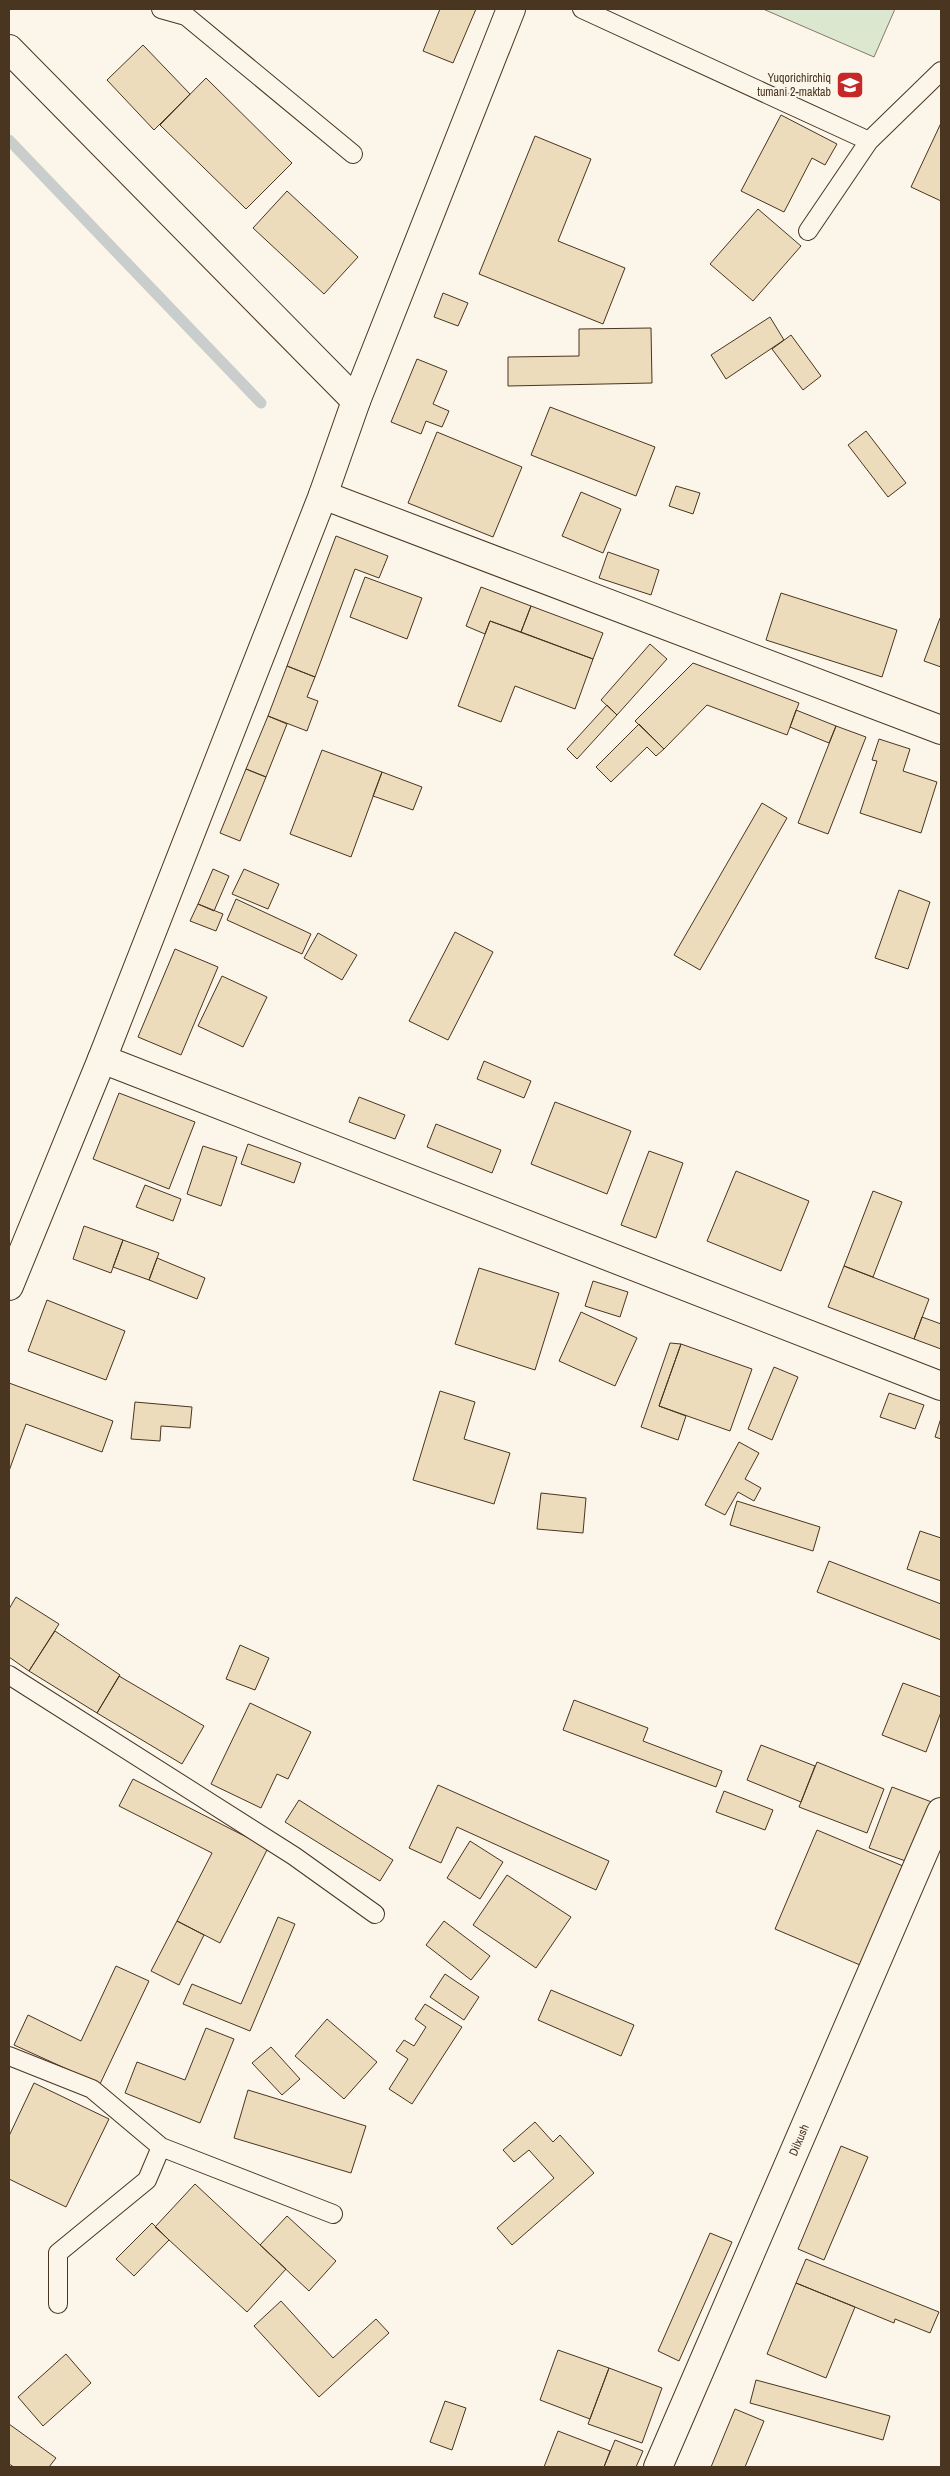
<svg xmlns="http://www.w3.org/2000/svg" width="950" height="2476" font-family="'Archivo Narrow',sans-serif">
	<rect width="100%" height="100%" fill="#fbf6e9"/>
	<path fill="#dce7d0" stroke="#887966" d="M763 9H895L874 57Z"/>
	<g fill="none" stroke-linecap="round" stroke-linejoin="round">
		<path stroke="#c9cecd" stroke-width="11" d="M9 140 261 403"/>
	</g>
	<path fill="#ecdcbc" stroke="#4a3520" d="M440 9H476L453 63 423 51Z
		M143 45 190 94 154 130 107 80Z
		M206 78 292 163 246 209 160 125Z
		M781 115 837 144 825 165 812 158 784 212 741 191Z
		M941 123V201L911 187Z
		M535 136 591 159 558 241 625 268 603 324 479 274Z
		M287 191 358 257 324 294 253 228Z
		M758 209 801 246 753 301 710 264Z
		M443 293 468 303 458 326 434 317Z
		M770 317 784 340 726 379 711 355Z
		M651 328 652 383 508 386V357L579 356V329Z
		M791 335 821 376 803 390 772 349Z
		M417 359 447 371 433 404 449 411 442 427 426 421 421 434 391 422Z
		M550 407 655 447 636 496 531 455Z
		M866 431 906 483 888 497 848 445Z
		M437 432 522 467 493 537 408 503Z
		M676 486 700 493 693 514 669 506Z
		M581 492 621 509 603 553 562 536Z
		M336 536 388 556 379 578 355 569 315 677 287 666Z
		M608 552 659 570 651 595 599 578Z
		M365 577 422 598 407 639 350 617Z
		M481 587 531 606 521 632 490 621 485 634 466 626Z
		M781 593 897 630 882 677 766 640Z
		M531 606 603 633 593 659 521 632Z
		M940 618H941V667L924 661Z
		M490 621 593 659 575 709 515 686 501 722 458 706Z
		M650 644 667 659 617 715 601 700Z
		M693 663 799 703 787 735 707 705 664 749 635 721Z
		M287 666 315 677 307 697 318 701 307 731 268 716Z
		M607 705 617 715 577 759 567 749Z
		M796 710 836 726 829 743 790 727Z
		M268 716 287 724 266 777 246 769Z
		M639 724 664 749 656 756 647 747 611 782 596 767Z
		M836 726 866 737 828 834 798 823Z
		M879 739 910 749 903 771 937 782 921 833 860 813 877 761 872 760Z
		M322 750 382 772 351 857 290 834Z
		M246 769 266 777 240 841 220 833Z
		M382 772 422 787 413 810 373 796Z
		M762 803 787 818 700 970 674 955Z
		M213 869 229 876 214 911 198 904Z
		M244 869 279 884 268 909 232 894Z
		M899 890 930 902 908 969 875 958Z
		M236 899 311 934 302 954 227 920Z
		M198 904 223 914 216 931 190 921Z
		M455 932 493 952 448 1040 409 1021Z
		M318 933 357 955 342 980 304 958Z
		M175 949 218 967 181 1055 138 1037Z
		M222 976 267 997 243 1047 198 1026Z
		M484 1061 531 1081 524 1098 477 1079Z
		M119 1093 195 1122 169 1189 93 1159Z
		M359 1097 405 1115 395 1139 349 1122Z
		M555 1102 631 1131 607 1194 531 1164Z
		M436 1124 501 1150 492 1173 427 1147Z
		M248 1144 301 1163 294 1183 241 1164Z
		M203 1146 237 1157 221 1206 187 1194Z
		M649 1151 683 1163 656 1238 621 1225Z
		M736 1171 809 1201 781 1271 707 1241Z
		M145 1185 181 1199 173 1221 136 1207Z
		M873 1191 902 1202 873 1277 844 1266Z
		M84 1226 123 1240 111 1273 73 1259Z
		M123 1240 159 1253 149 1280 113 1267Z
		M157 1258 205 1278 197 1299 149 1280Z
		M844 1266 929 1299 914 1339 828 1307Z
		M479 1268 559 1293 535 1370 455 1344Z
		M593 1281 628 1292 620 1317 585 1306Z
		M47 1300 125 1331 106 1380 28 1351Z
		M581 1312 637 1338 615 1386 559 1361Z
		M922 1317 941 1324V1349L914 1339Z
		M670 1343 681 1344 659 1406 686 1416 678 1440 641 1427Z
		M681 1344 752 1369 730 1431 659 1406Z
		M774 1367 798 1377 772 1440 748 1429Z
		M9 1383 113 1421 102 1452 26 1424 9 1471Z
		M440 1391 475 1402 464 1439 510 1453 494 1504 413 1480Z
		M889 1393 924 1405 915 1429 880 1417Z
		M135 1402 192 1407 190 1428 161 1426 160 1441 131 1439Z
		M941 1418V1439L935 1437Z
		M739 1442 759 1453 745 1479 761 1488 754 1501 738 1492 725 1515 705 1505Z
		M541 1493 586 1498 583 1533 537 1529Z
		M737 1501 820 1527 813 1551 730 1525Z
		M920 1531 941 1538V1581L907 1569Z
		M829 1561 941 1604V1640L817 1592Z
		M16 1597 59 1624 29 1671 9 1657V1609Z
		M55 1631 120 1675 97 1713 29 1671Z
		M240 1645 269 1658 255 1690 226 1679Z
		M119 1676 204 1726 182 1764 97 1713Z
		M903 1683 941 1697V1712L926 1752 882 1735Z
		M574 1700 648 1728 643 1741 722 1771 716 1787 563 1730Z
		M250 1703 311 1732 288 1779 277 1774 261 1808 211 1784Z
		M761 1745 815 1766 801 1802 747 1780Z
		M817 1762 884 1789 867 1833 799 1807Z
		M133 1779 268 1848 220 1943 177 1921 212 1853 119 1806Z
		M438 1785 609 1861 596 1890 457 1827 441 1863 409 1848Z
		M892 1787 937 1804 914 1864 869 1848Z
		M724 1791 773 1810 765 1830 716 1812Z
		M299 1800 393 1860 380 1881 285 1822Z
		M817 1830 903 1866 860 1965 775 1929Z
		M470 1841 503 1862 480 1899 447 1878Z
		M507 1875 571 1917 536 1968 473 1925Z
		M278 1917 295 1924 250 2031 183 2004 192 1984 241 2004Z
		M177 1921 204 1935 179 1985 151 1971Z
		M444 1921 490 1956 471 1980 426 1945Z
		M116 1966 149 1981 100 2084 14 2045 28 2015 81 2041Z
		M445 1974 479 1997 464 2020 430 1997Z
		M551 1990 634 2025 621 2056 538 2020Z
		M425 2004 462 2027 412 2104 389 2089 408 2059 396 2051 404 2040 414 2046 426 2027 415 2019Z
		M327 2019 377 2062 344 2099 295 2056Z
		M206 2028 234 2039 200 2123 125 2093 137 2062 185 2080Z
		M271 2047 300 2079 282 2095 252 2063Z
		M34 2083 109 2119 66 2207 9 2179V2136Z
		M248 2090 366 2126 351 2173 234 2138Z
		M535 2122 553 2142 560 2135 594 2173 512 2245 497 2228 554 2178 529 2150 514 2162 503 2150Z
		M841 2146 868 2157 824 2260 798 2249Z
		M195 2184 286 2269 247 2312 155 2227Z
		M287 2216 336 2261 309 2291 260 2245Z
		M152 2223 169 2240 134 2276 116 2259Z
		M710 2233 732 2242 679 2361 658 2351Z
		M806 2259 939 2312 930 2333 895 2319 894 2323 796 2283Z
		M796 2283 855 2307 826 2378 767 2354Z
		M281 2301 333 2358 376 2319 389 2333 319 2397 254 2326Z
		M558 2350 609 2368 590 2419 540 2400Z
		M66 2354 91 2383 43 2426 18 2397Z
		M609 2368 662 2388 642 2443 588 2424Z
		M756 2380 890 2416 883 2440 750 2403Z
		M445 2401 466 2408 452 2450 430 2442Z
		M735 2409 764 2421 745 2467H711Z
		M9 2424 56 2458 49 2467H14L9 2464Z
		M558 2431 610 2451 604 2467H544Z
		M615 2440 643 2451 636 2467H604Z"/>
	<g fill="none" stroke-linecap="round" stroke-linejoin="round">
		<g stroke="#4a3520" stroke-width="20">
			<path id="service" d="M161 9 186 16 353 154
				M582 9 869 141
				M808 231 869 141 941 71
				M9 1675 294 1856 375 1914
				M9 2056 92 2089 161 2147 333 2214
				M58 2304V2253L147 2180 161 2147"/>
		</g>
		<g stroke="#4a3520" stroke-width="30">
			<path id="minor" d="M9 49 356 401
				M323 495 941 730
				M102 1059 941 1386
				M658 2467 941 1812"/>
		</g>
		<g stroke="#4a3520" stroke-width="30">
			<path id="tertiary" d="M9 1286 102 1059 323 495 356 401 511 9"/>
		</g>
		<use href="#service" stroke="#fbf6e9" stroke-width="18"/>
		<use href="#minor" stroke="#fbf6e9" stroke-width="28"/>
		<use href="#tertiary" stroke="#fbf6e9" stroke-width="28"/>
	</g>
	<defs>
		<g id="school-square" transform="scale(1.4375)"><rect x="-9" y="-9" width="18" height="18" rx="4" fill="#c62828" stroke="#fbf6e9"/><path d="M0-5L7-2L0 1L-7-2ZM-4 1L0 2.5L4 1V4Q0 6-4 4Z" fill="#fff"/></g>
	</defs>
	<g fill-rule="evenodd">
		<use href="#school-square" x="850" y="85"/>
	</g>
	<g text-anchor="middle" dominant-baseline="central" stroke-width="4" stroke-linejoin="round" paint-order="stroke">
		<g font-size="12" fill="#4a3520" stroke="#fbf6e9" text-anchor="end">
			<text x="831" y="78">Yuqorichirchiq<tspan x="831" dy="14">tumani 2-maktab</tspan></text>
		</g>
		<g font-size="12" fill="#4a3520" stroke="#fbf6e9">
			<text transform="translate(799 2140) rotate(-67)">Dilxush</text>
		</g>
	</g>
	<rect width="950" height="2476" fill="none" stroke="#4a3520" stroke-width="20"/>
</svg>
